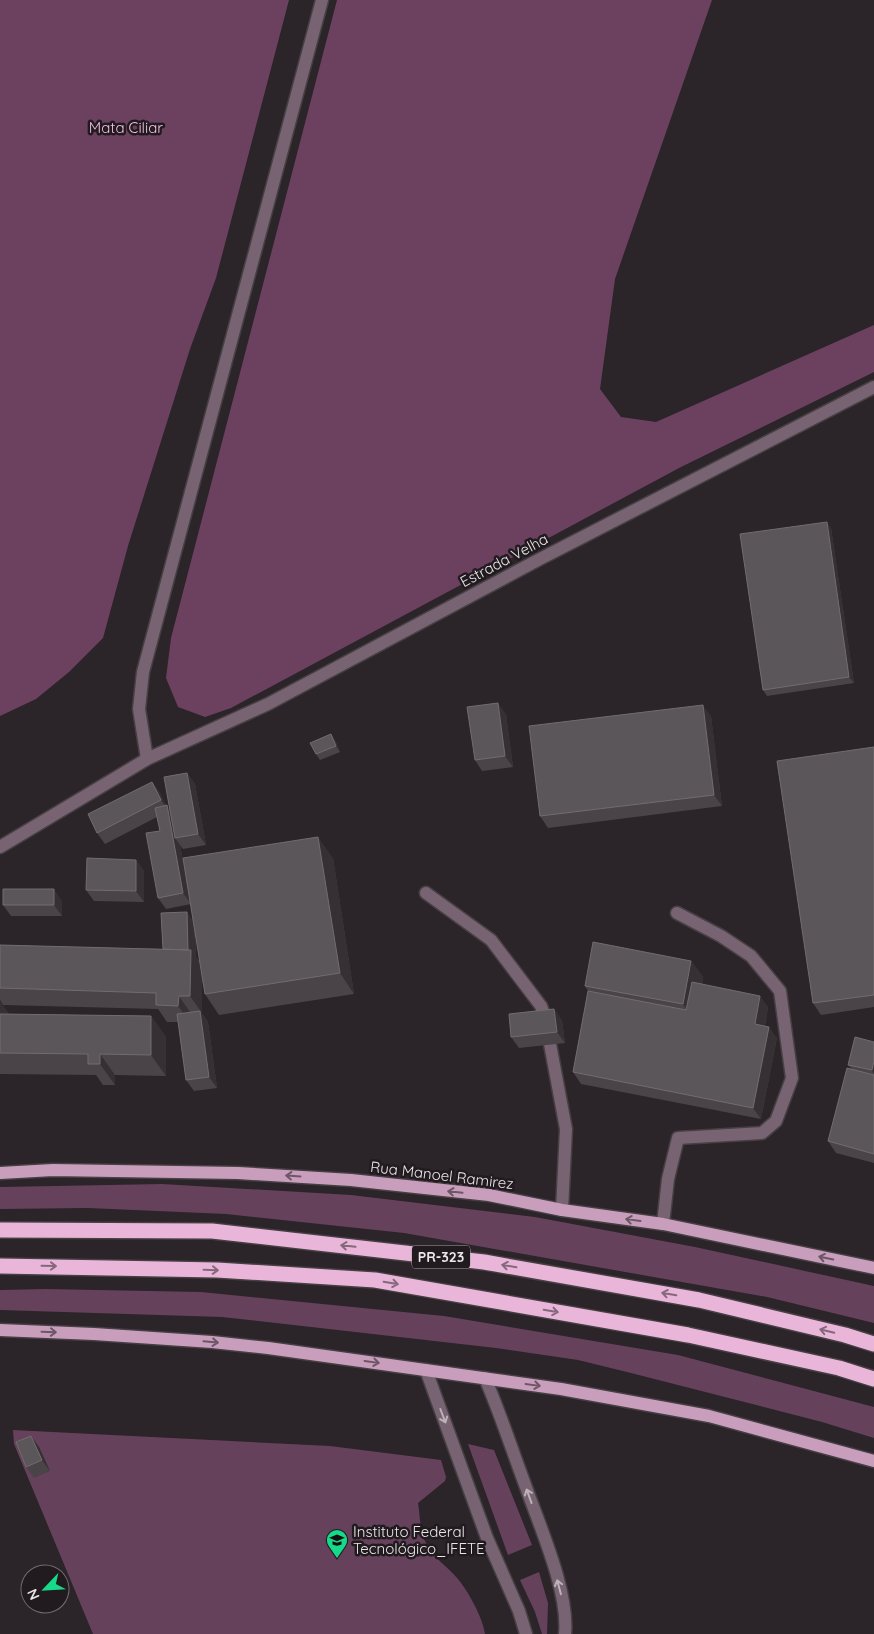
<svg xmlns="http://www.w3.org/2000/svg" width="874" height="1634" font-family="Quicksand,sans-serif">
	<rect width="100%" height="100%" fill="#2b2429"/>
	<path fill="#66415b" d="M162 1184 351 1195 535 1217 695 1247 874 1286V1323L767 1297 404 1233 226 1214 88 1208 0 1209V1187Z
		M46 1289 201 1292 444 1316 678 1355 874 1407V1438L822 1422 631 1373 578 1360 496 1348 222 1317 0 1310V1290Z
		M13 1430 330 1446 441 1460 446 1477 445 1481 418 1503C420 1514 420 1532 425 1541 432 1557 447 1566 458 1579 468 1591 483 1618 485 1634H93L14 1444Z
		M468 1444 494 1450 532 1545 508 1555Z
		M539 1572 548 1603 547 1634H542L535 1612 520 1580Z"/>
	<path fill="#6c4160" d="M0 0H289L216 278 190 349 128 546 103 638 69 672 36 699 0 716Z
		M337 0H712L615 279 600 389 621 417 656 422 874 325V372L681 467 231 708 205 717 178 707 166 678 171 638Z"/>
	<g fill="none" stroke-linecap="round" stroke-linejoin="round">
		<g stroke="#463f44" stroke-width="15">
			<path id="minor" d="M147 759 139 709 143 672 322 0
				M0 847 147 759 268 704 538 560 874 387
				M426 893 491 940 541 1006 547 1023
				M550 1044 566 1129 562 1210
				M663 1224 668 1179 678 1138 762 1133 776 1121 792 1078 780 991 751 956 721 936 677 913
				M426 1370 487 1538 519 1611 526 1634
				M485 1378C501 1415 513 1453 527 1490 541 1529 569 1593 565 1634"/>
		</g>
		<g stroke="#463f44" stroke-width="15">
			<path id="major" d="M0 1173 53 1170 238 1173 351 1180 489 1195 562 1210 663 1224 874 1268
				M0 1330 94 1334 212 1342 268 1348 561 1389 709 1416 874 1461"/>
		</g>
		<g stroke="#463f44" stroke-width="18">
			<path id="highway" d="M0 1230 212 1231 484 1262 699 1300 845 1335 874 1344
				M0 1266 217 1270 375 1280 688 1335 839 1368 874 1379"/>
		</g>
		<use href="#minor" stroke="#776371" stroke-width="12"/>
		<use href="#major" stroke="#c99ebc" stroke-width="12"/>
		<use href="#highway" stroke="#e9b6da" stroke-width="15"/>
	</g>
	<path fill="#4a4448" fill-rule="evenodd" d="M831 528 854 683 767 696 763 690Z
		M506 714 513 767 482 771 475 760Z
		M711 716 722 806 548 828 540 816Z
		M335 740 340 752 320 760 316 754Z
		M874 747V1007L821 1015 813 1003Z
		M187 773 195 784 206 845 183 849 180 845 187 883 333 858 354 994 219 1015 205 994 202 978 201 1012 208 1022 217 1088 194 1091 186 1080 178 1022H167L158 1009 3 1005 0 1000V945L163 949 187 912 193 922 191 904 166 909 158 898 160 831 157 817 105 844 97 833 152 782 160 793 166 806 170 810ZM195 931 200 962 196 957Z
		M136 860 144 871V902L94 901 86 890Z
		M62 901V916H11L3 905Z
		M691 961 703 977 702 984 768 1007 765 1026 777 1038 761 1119 581 1084 573 1072 588 991 585 986Z
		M0 1002 9 1014 151 1016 166 1037V1076L115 1075V1085H103L96 1075 0 1074Z
		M554 1009 562 1021 565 1043 519 1048 511 1037Z
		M874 1042V1163L836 1153 828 1141 852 1069 848 1065Z
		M31 1436 39 1447 50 1471 34 1478 26 1467Z"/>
	<path fill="#363034" d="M827 522 831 528 854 683 849 677Z
		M498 703 506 714 513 767 505 756Z
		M703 705 711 716 722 806 714 795Z
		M331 734 335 740 340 752 336 746Z
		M187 773 195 784 206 845 198 834Z
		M152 782 160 793 168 810 167 805 175 817V838L180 845 191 904 183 893 168 810 161 800Z
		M318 837 333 858 354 994 340 973Z
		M136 860 144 871V902L136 891Z
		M54 889 62 901V916L54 905Z
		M187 912 194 924 196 957 202 966V1013L190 996Z
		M691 961 703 977 694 1021 683 1004Z
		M179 996 190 1012V1022L178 1006Z
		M760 996 768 1007 763 1035 755 1024Z
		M0 1002 12 1019 0 1018Z
		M554 1009 562 1021 565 1043 557 1032Z
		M200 1011 208 1022 217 1088 209 1077Z
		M151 1016 166 1037V1076L151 1055Z
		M769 1027 777 1038 761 1119 753 1108Z
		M100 1054 115 1075V1085L100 1064Z
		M874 1061V1074L872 1070Z
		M31 1436 39 1447 50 1471 42 1460Z"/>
	<path fill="#5b5659" stroke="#726c70" d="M827 522 849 677 763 690 740 534Z
		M498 703 505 756 475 760 467 707Z
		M703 705 714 795 540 816 529 726Z
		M331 734 336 746 316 754 310 743Z
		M874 747V995L813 1003 777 761Z
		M187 773 198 834 175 838 164 777Z
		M152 782 161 800 97 833 88 814Z
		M167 805 183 893 158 898 146 833 160 831 155 808Z
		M318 837 340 973 205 994 183 858Z
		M87 858 136 860V891L86 890Z
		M3 889H54V905H3Z
		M187 912 188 950 163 949 161 913Z
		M593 942 691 961 683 1004 585 986Z
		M0 945 191 950 190 996H179L178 1006 156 1005V993L0 988Z
		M692 982 760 996 755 1024 769 1027 753 1108 573 1072 588 991 686 1010Z
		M554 1009 557 1032 511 1037 509 1014Z
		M200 1011 209 1077 186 1080 177 1014Z
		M0 1014 151 1016V1055L100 1054V1064H88V1054L0 1053Z
		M855 1037 874 1042V1061L872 1070 848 1065Z
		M847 1068 874 1075V1154L828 1141Z
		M31 1436 42 1460 26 1467 16 1442Z"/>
	<defs><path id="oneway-shaft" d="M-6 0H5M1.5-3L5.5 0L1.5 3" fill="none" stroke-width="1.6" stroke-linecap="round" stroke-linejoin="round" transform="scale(1.25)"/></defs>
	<g stroke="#6d5666">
		<use href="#oneway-shaft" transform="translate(293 1176) rotate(-176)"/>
		<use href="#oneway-shaft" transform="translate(455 1192) rotate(-174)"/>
		<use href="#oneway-shaft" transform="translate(633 1220) rotate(-172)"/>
		<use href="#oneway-shaft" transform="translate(826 1258) rotate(-168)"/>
		<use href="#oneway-shaft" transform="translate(49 1332) rotate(2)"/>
		<use href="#oneway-shaft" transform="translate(211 1342) rotate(5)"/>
		<use href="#oneway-shaft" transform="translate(372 1362) rotate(8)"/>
		<use href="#oneway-shaft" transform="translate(533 1385) rotate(8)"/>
	</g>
	<g stroke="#85687c">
		<use href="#oneway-shaft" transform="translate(348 1246) rotate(-174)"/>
		<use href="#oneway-shaft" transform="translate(49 1266) rotate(1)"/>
		<use href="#oneway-shaft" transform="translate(509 1266) rotate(-170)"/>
		<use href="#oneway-shaft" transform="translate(211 1270) rotate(2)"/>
		<use href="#oneway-shaft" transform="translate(391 1283) rotate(10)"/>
		<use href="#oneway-shaft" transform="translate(669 1294) rotate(-170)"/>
		<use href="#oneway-shaft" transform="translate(551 1311) rotate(10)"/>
		<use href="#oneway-shaft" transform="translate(827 1331) rotate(-166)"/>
	</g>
	<g stroke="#bcb2b8">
		<use href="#oneway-shaft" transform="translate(443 1416) rotate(69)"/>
		<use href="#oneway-shaft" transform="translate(529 1496) rotate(-110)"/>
		<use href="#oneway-shaft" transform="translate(559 1587) rotate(-105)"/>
	</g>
	<defs>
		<g id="university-pin" transform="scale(1.125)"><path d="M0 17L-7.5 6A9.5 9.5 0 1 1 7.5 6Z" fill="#16d989" stroke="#211b1f"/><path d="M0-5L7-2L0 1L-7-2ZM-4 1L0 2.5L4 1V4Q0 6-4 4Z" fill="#111"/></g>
	</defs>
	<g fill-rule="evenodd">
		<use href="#university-pin" x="337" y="1540"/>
	</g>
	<g text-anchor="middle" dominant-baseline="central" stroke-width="5" stroke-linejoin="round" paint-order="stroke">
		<rect fill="#211b1f" stroke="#aea9ac" stroke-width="1" x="412" y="1245.5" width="58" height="23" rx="4"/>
		<g font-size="14" font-weight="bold" fill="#eae6e8">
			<text x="441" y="1257">PR-323</text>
		</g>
		<g font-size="15" fill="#f9bfe7" stroke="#211b1f">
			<text x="126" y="127">Mata Ciliar</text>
		</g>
		<g font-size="15" fill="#eae6e8" stroke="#211b1f">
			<text transform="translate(504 560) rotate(-28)">Estrada Velha</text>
			<text transform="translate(442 1175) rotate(7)">Rua Manoel Ramirez</text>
		</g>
		<g font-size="15" fill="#eae6e8" stroke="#211b1f" text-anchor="start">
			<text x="353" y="1531">Instituto Federal<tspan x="353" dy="17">Tecnológico_IFETE</tspan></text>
		</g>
	</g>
	<g transform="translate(45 1589) rotate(245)"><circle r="24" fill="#211b1f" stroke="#716c6f"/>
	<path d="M0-4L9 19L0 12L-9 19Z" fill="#16d989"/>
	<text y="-8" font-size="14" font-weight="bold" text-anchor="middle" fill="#eae6e8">N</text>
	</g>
</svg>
